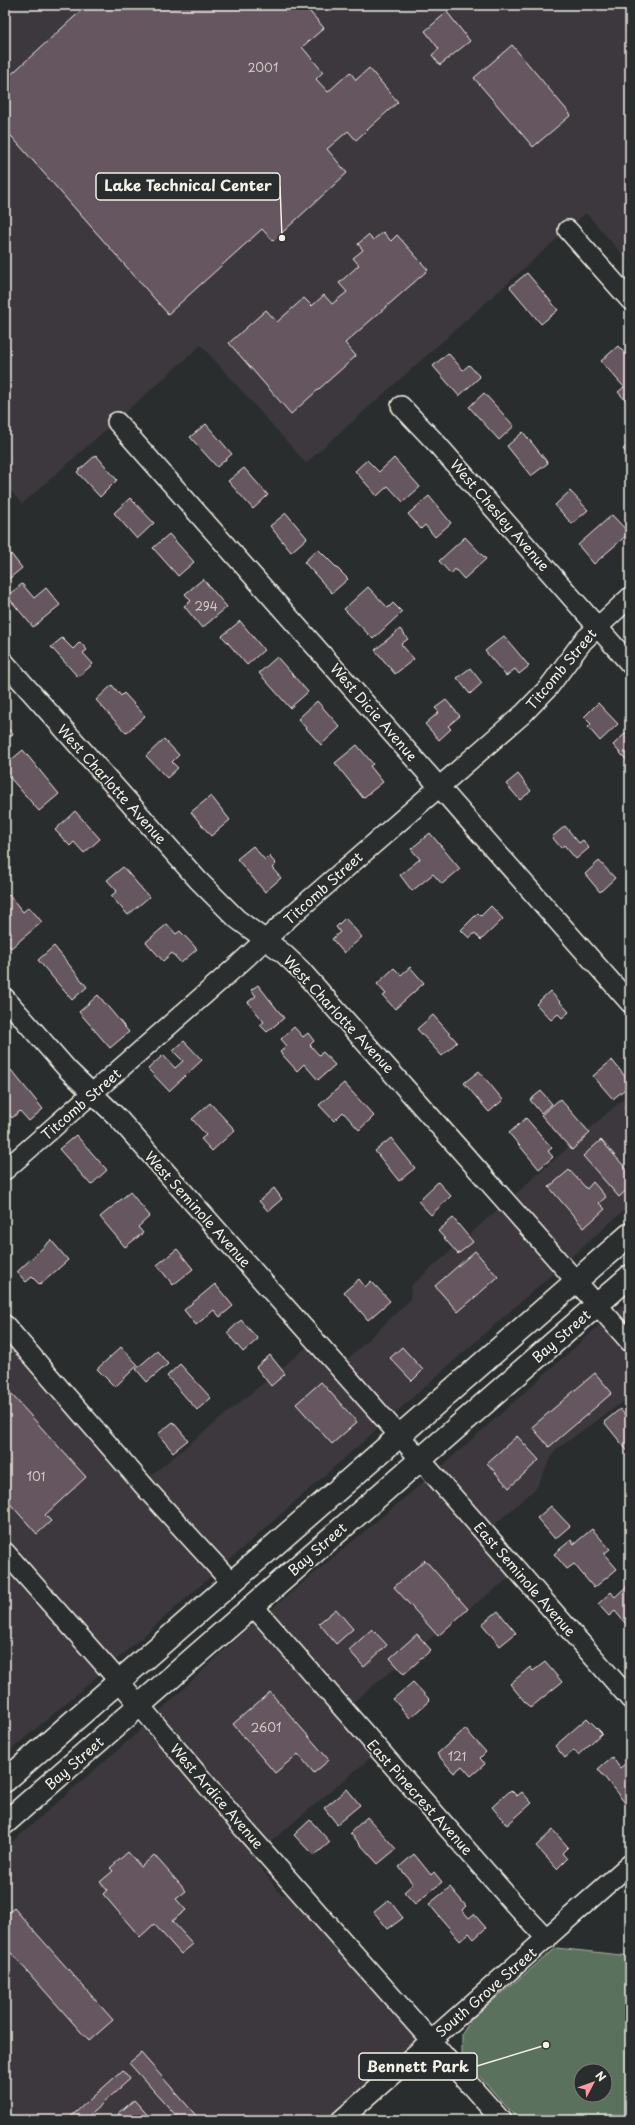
<svg xmlns="http://www.w3.org/2000/svg" width="635" height="2125" font-family="'Playpen Sans',sans-serif">
	<rect width="100%" height="100%" fill="#2a2d2e"/>
	<filter id="ink" filterUnits="userSpaceOnUse"><feTurbulence type="fractalNoise" baseFrequency=".025" numOctaves="2"/><feDisplacementMap in="SourceGraphic" scale="8" xChannelSelector="R" yChannelSelector="G"/><feConvolveMatrix kernelMatrix="1 2 1 2 8 2 1 2 1" color-interpolation-filters="sRGB"/></filter>
	<g filter="url(#ink)">
		<path fill="#3c393d" d="M5 5H630V263L586 213 306 463 201 345 22 504 5 484Z
			M630 1093V1205L114 1662 5 1538V1341L15 1333 147 1479 312 1343 336 1370 410 1300 411 1286Z
			M630 1298V1397L555 1450 536 1488 484 1534 512 1576 441 1630 347 1707 382 1748 269 1843 158 1713 239 1636 432 1475Z
			M5 1566 100 1674 5 1755Z
			M145 1726 255 1855 253 1857 282 1896 288 1892 419 2040 329 2120H5V1848Z"/>
		<path fill="#5a715d" stroke="#a7b1a2" fill-rule="evenodd" d="M556 1948 630 1956V2120H518L462 2057V2034L472 2018ZM581 2071H605V2095H581Z"/>
		<path fill="#66565f" stroke="#f4f1e8" d="M82 5H304L324 28 302 47 323 72 316 79 328 92 350 72 356 80 369 68 398 102 356 140 348 131 327 149 347 173 273 241 262 229 168 314 5 129V80L84 8Z
			M447 12 470 41 440 65 432 55 439 49 425 31Z
			M512 45 571 115 533 147 474 78Z
			M383 232 391 241 397 235 428 270 345 343 356 356 291 414 229 343 266 310 277 322 304 298 312 306 324 295 332 304 347 292 339 283 359 265 353 258 363 250 358 244 368 235 373 240Z
			M527 273 558 310 541 324 510 287Z
			M618 346 630 359V405L618 392 624 387 601 361Z
			M448 353 463 370 469 365 480 377 459 396 433 366Z
			M484 393 514 426 499 440 469 407Z
			M206 424 232 454 217 467 190 437Z
			M523 432 548 463 531 476 507 446Z
			M630 443V458L623 449Z
			M96 455 117 480 100 497 77 472Z
			M394 458 420 487 403 502 388 486 377 496 355 471 367 460 379 472Z
			M244 468 268 495 253 509 228 481Z
			M570 491 588 510 572 524 555 505Z
			M429 496 451 523 435 537 425 525 421 529 408 514Z
			M130 498 154 523 137 539 114 513Z
			M286 513 307 538 291 552 270 526Z
			M612 515 629 533 594 564 578 545Z
			M169 534 194 562 178 576 153 548Z
			M465 537 486 559 464 579 455 569 451 574 439 561Z
			M318 549 348 579 332 593 304 562Z
			M11 554 22 568 5 582V558Z
			M203 579 227 607 202 628 184 606 191 601 185 594Z
			M22 584 34 598 46 588 60 605 33 627 7 596Z
			M368 587 388 608 393 603 402 612 373 639 344 609Z
			M240 621 264 650 247 665 222 636Z
			M400 629 408 639 401 644 414 659 395 674 375 650Z
			M504 636 529 666 519 674 515 669 506 676 485 651Z
			M62 638 73 649 80 642 87 650 83 653 93 664 78 677 51 647Z
			M277 657 308 692 290 708 259 673Z
			M470 668 482 683 470 694 457 678Z
			M112 685 121 696 124 693 145 716 126 733 96 700Z
			M446 700 460 716 448 726 451 729 439 740 425 724 439 712 435 708Z
			M317 701 340 727 321 745 298 719Z
			M598 703 618 724 600 741 588 727 591 724 584 717Z
			M5 725 13 734 5 740Z
			M628 731 630 733V764L613 745Z
			M164 739 179 755 172 762 178 768 167 778 146 756Z
			M357 745 373 764 370 766 383 782 363 798 335 763Z
			M23 750 59 794 39 811 5 772V765Z
			M518 774 531 791 520 800 506 784Z
			M211 796 230 820 211 836 191 812Z
			M75 811 100 839 84 853 74 842 70 846 55 830Z
			M565 826 579 843 583 840 589 848 576 859 564 845 561 848 552 837Z
			M430 833 460 869 442 884 433 874 412 891 400 875 420 859 411 849Z
			M253 846 265 860 269 856 276 864 272 868 281 878 265 892 237 859Z
			M599 861 615 878 600 892 585 874Z
			M123 867 149 897 128 915 111 896 117 891 107 880Z
			M9 895 23 912 29 907 42 922 11 948 5 941 12 934 5 925V899Z
			M491 906 503 919 481 940 475 933 469 938 461 930 478 913 481 916Z
			M345 918 362 937 344 953 332 939 340 932 336 927Z
			M167 924 176 934 180 931 197 949 181 963 172 953 163 961 146 942Z
			M54 946 87 987 72 1000 38 960Z
			M410 967 424 983 395 1009 383 996 386 994 377 984 394 968 401 975Z
			M258 985 284 1018 267 1032 260 1025 264 1022 248 1002 256 996 251 990Z
			M550 991 569 1012 562 1018 558 1014 551 1020 536 1004Z
			M98 995 129 1032 110 1048 79 1012Z
			M433 1015 457 1042 442 1056 417 1029Z
			M294 1027 303 1037 308 1033 314 1041 310 1045 319 1055 323 1052 335 1065 318 1080 304 1064 297 1071 280 1052 287 1046 281 1039Z
			M184 1041 202 1060 169 1091 148 1069 163 1055 175 1068 183 1061 173 1051Z
			M612 1060 630 1083V1085L613 1099 593 1076Z
			M11 1070 43 1109 29 1121 20 1111 12 1118 5 1109V1101L9 1098 5 1093V1075Z
			M479 1071 503 1100 489 1112 464 1083Z
			M344 1083 374 1116 359 1130 343 1112 334 1121 319 1105Z
			M541 1091 552 1104 541 1113 530 1100Z
			M560 1099 590 1133 572 1150 541 1115Z
			M210 1103 235 1130 212 1151 201 1139 206 1135 192 1119Z
			M630 1103V1114L624 1107Z
			M526 1118 552 1148 548 1151 553 1157 539 1169 509 1133Z
			M76 1135 107 1170 91 1185 59 1149Z
			M391 1138 415 1168 399 1181 375 1151Z
			M601 1140 630 1173V1187L619 1197 583 1156Z
			M569 1170 587 1189 593 1182 606 1197 599 1203 605 1209 584 1228 549 1187Z
			M438 1182 451 1196 431 1215 418 1201Z
			M274 1188 282 1199 268 1211 259 1201Z
			M130 1192 150 1216 138 1227 143 1233 125 1247 100 1217Z
			M453 1218 473 1242 458 1254 438 1231Z
			M51 1240 68 1260 40 1285 32 1277 26 1282 17 1272Z
			M177 1249 193 1269 173 1285 157 1265Z
			M475 1251 498 1277 458 1312 435 1286Z
			M359 1279 365 1287 371 1281 390 1301 368 1320 344 1292Z
			M215 1284 233 1306 220 1317 214 1310 196 1325 184 1310Z
			M241 1320 258 1339 243 1352 227 1333Z
			M121 1347 138 1365 115 1387 97 1369Z
			M402 1347 423 1370 412 1381 390 1358Z
			M157 1351 168 1364 147 1382 136 1369Z
			M270 1355 285 1374 271 1386 256 1367Z
			M180 1364 211 1398 197 1410 167 1376Z
			M595 1373 612 1393 549 1447 532 1427Z
			M321 1382 357 1422 332 1444 296 1404Z
			M12 1395 86 1477 45 1515 51 1521 37 1534 5 1498V1402Z
			M620 1409 630 1421V1454L604 1422Z
			M173 1422 188 1440 173 1452 158 1434Z
			M517 1436 539 1460 509 1488 487 1463Z
			M551 1506 570 1526 555 1539 537 1518Z
			M592 1529 610 1549 604 1554 617 1569 594 1588 574 1564 567 1569 554 1554 571 1540 574 1544Z
			M425 1560 468 1609 438 1636 394 1587Z
			M630 1583V1629L615 1611 609 1616 598 1604 611 1592 615 1597Z
			M336 1609 353 1629 336 1644 319 1623Z
			M498 1611 516 1633 500 1646 482 1624Z
			M372 1629 387 1645 364 1667 349 1650Z
			M417 1634 431 1650 404 1674 390 1658Z
			M545 1662 562 1682 530 1708 510 1684 530 1667 533 1671Z
			M413 1682 430 1700 410 1718 393 1699Z
			M270 1692 329 1760 314 1773 298 1754 275 1773 233 1724Z
			M587 1718 602 1733 578 1755 574 1750 565 1758 555 1746Z
			M465 1729 486 1752 480 1758 485 1764 471 1776 462 1766 454 1773 437 1754Z
			M612 1757 620 1768 630 1760V1799L625 1803 598 1769Z
			M347 1789 360 1805 337 1824 324 1808Z
			M511 1790 517 1796 522 1792 532 1803 507 1825 492 1807Z
			M367 1817 396 1849 378 1864 350 1833Z
			M310 1820 330 1842 314 1856 294 1835Z
			M553 1830 568 1847 562 1853 567 1859 557 1869 536 1846Z
			M128 1852 141 1867 154 1855 186 1891 176 1899 186 1910 172 1921 193 1944 181 1954 154 1924 140 1937 103 1894 107 1890 100 1882 113 1871 110 1868Z
			M414 1854 431 1875 434 1872 442 1882 415 1904 404 1892 413 1884 399 1867Z
			M450 1887 466 1906 462 1910 469 1918 474 1914 486 1928 474 1939 469 1933 460 1941 429 1904Z
			M389 1900 403 1918 388 1929 374 1912Z
			M14 1908 113 2020 89 2041 5 1946V1915Z
			M141 2053 200 2120H180L129 2063Z
			M123 2070 130 2079 84 2120H67Z
			M134 2100 152 2120H123L118 2114Z"/>
		<g fill="none" stroke-linecap="round" stroke-linejoin="round">
			<g stroke="#f4f1e8" stroke-width="22">
				<path id="minor" d="M568 230 630 300
					M401 406 437 444 630 664
					M117 422 630 1003
					M5 663 198 880 237 919 283 953 301 970 630 1342
					M5 998 68 1070 118 1118 420 1459 630 1699
					M5 1170 238 965 292 915 523 714 548 688 583 641 630 597
					M5 1325 150 1493 232 1583
					M5 1552 119 1681 243 1828 501 2120
					M253 1606 516 1906 547 1939
					M341 2120 630 1864"/>
			</g>
			<g stroke="#f4f1e8" stroke-width="25">
				<path id="major" d="M5 1781 630 1234
					M5 1823 630 1276"/>
			</g>
			<use href="#minor" stroke="#2a2d2e" stroke-width="19"/>
			<use href="#major" stroke="#2a2d2e" stroke-width="22"/>
		</g>
	</g>
	<g text-anchor="middle" dominant-baseline="central" stroke-width="3.5" stroke-linejoin="round" paint-order="stroke">
		<g font-size="12" fill="#d0cac6">
			<text x="263" y="67">2001</text>
			<text x="206" y="606">294</text>
			<text x="36" y="1476">101</text>
			<text x="266" y="1727">2601</text>
			<text x="457" y="1756">121</text>
		</g>
		<g font-size="14" fill="#f4f1e8" stroke="#2a2d2e">
			<text transform="translate(500 515) rotate(49)">West Chesley Avenue</text>
			<text transform="translate(561 669) rotate(-50)">Titcomb Street</text>
			<text transform="translate(374 712) rotate(49)">West Dicie Avenue</text>
			<text transform="translate(112 784) rotate(48)">West Charlotte Avenue</text>
			<text transform="translate(323 888) rotate(-42)">Titcomb Street</text>
			<text transform="translate(339 1014) rotate(47)">West Charlotte Avenue</text>
			<text transform="translate(81 1104) rotate(-41)">Titcomb Street</text>
			<text transform="translate(198 1209) rotate(48)">West Seminole Avenue</text>
			<text transform="translate(561 1336) rotate(-41)">Bay Street</text>
			<text transform="translate(317 1549) rotate(-41)">Bay Street</text>
			<text transform="translate(525 1579) rotate(49)">East Seminole Avenue</text>
			<text transform="translate(74 1763) rotate(-41)">Bay Street</text>
			<text transform="translate(217 1796) rotate(49)">West Ardice Avenue</text>
			<text transform="translate(420 1797) rotate(48)">East Pinecrest Avenue</text>
			<text transform="translate(486 1992) rotate(-41)">South Grove Street</text>
		</g>
	</g>
	<path fill="none" stroke="#f4f1e8" stroke-width="1.5" d="M282 238L280 186M546 2045L477 2066"/>
	<g fill="#f4f1e8" stroke="#2a2d2e" stroke-width="1.5">
		<circle cx="282" cy="238" r="4"/>
		<circle cx="546" cy="2045" r="4"/>
	</g>
	<g fill="#2a2d2e" stroke="#f4f1e8" stroke-width="1.5">
		<rect x="96" y="173" width="184" height="27" rx="4"/>
		<rect x="359" y="2053" width="118" height="27" rx="4"/>
	</g>
	<g font-size="15" text-anchor="middle" font-weight="bold" fill="#f4f1e8">
		<text x="188" y="191">Lake Technical Center</text>
		<text x="418" y="2072">Bennett Park</text>
	</g>
	<rect width="635" height="2125" fill="none" stroke="#2a2d2e" stroke-width="20"/>
	<rect x="10" y="10" width="615" height="2105" fill="none" stroke="#f4f1e8" stroke-width="1.5" filter="url(#ink)"/>
	<g transform="translate(593 2083) rotate(49)"><circle r="19" fill="#2a2d2e" stroke="#7b7b78"/>
	<path d="M0-3L7 15L0 10L-7 15Z" fill="#ff9aa2"/>
	<text y="-6" font-size="11" font-weight="bold" text-anchor="middle" fill="#f4f1e8">N</text>
	</g>
</svg>
